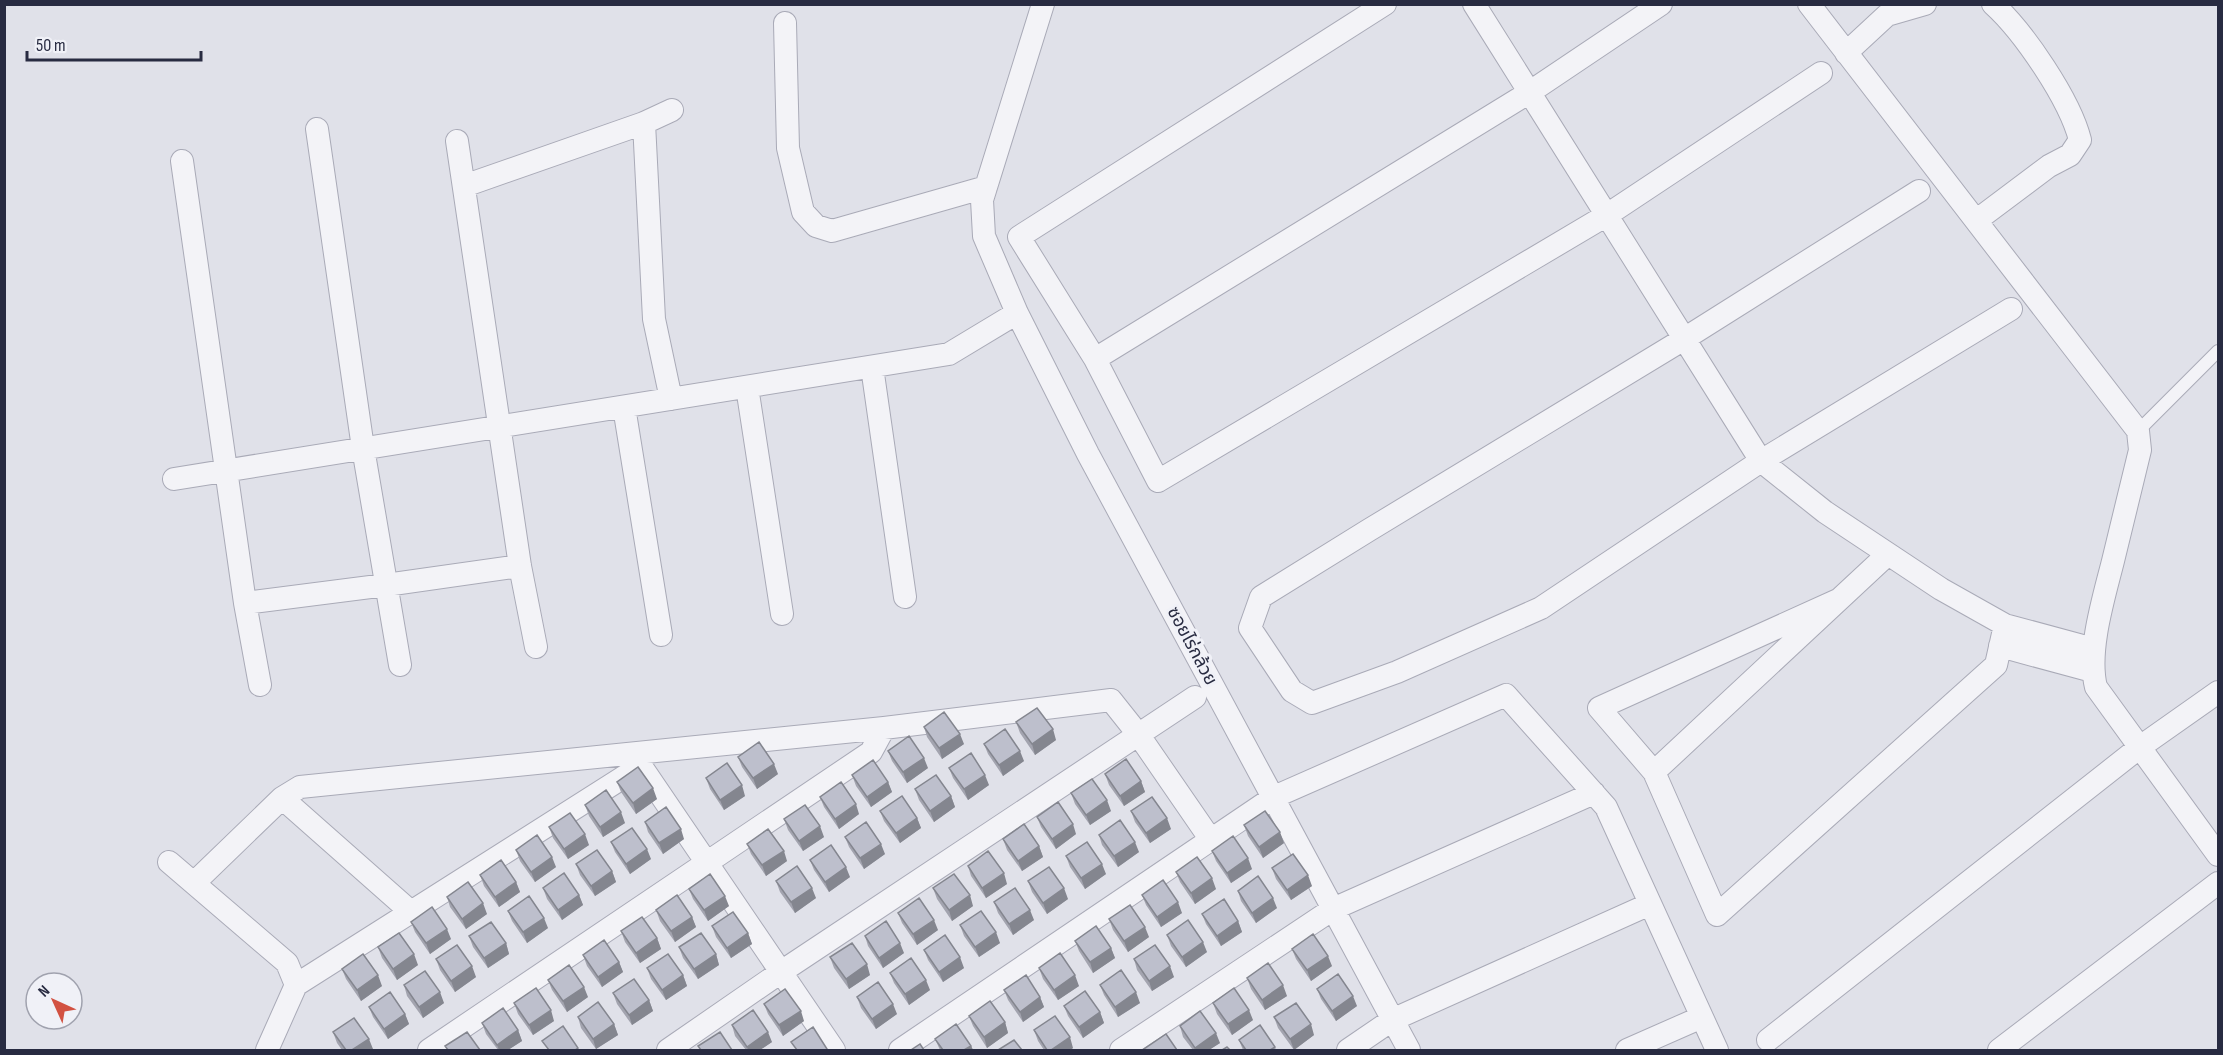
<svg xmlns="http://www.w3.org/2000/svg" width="2223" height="1055" font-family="'Sofia Sans Condensed','Noto Sans Thai',sans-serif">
	<rect width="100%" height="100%" fill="#e0e1e9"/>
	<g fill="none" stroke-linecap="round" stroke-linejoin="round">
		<g stroke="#a9aab7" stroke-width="14">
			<path id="service" d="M2138 431 2218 351"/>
		</g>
		<g stroke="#a9aab7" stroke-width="24">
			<path id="minor" d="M1043 4 982 200 984 236 1017 313 1088 454 1409 1050
				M1385 4 1019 237 1095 359 1158 481 1607 215 1821 73
				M1474 4 1761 461 1825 512 1941 589 2005 625 2094 649
				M1809 4 2138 431 2140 450C2131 487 2122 524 2113 561 2104 597 2087 651 2096 687L2218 855
				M785 23 788 148 803 212 816 226 832 231 986 187
				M1846 53 1887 15 1925 4
				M644 123 654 319 671 399
				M317 129 363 448 400 665
				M457 141 520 566 536 647
				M182 161 245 603 260 685
				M464 186 644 123 672 110
				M1919 191 1684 339 1369 530 1261 597 1250 628 1292 691 1312 703 1397 672 1541 608 1761 461 2011 309
				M1977 220 2049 166 2070 155 2080 140C2070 100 2024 32 1993 4
				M1095 359 1530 92 1661 4
				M872 367 905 597
				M747 387 782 614
				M624 407 661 635
				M174 479 949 354 1017 313
				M1838 600 1599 708 1654 772 1887 555
				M245 603 386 585 520 566
				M2000 646 2092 671
				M640 753 641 766 834 1050
				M1654 772 1717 915 1996 665 2005 625
				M282 798 411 912
				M169 862 287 963 296 985
				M194 883 282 798 300 787 884 728 1111 700 1138 734 1211 840
				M1768 1040 2140 747 2218 692
				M267 1050 296 985 641 766
				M429 1050 871 752 884 728
				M668 1050 781 972 1195 697
				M900 1050 1274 797 1506 695 1606 807 1717 1050
				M1121 1050 1333 909 1594 793
				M1348 1050 1392 1020 1650 904
				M1627 1050 1702 1017
				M1999 1050 2218 883"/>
		</g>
		<use href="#service" stroke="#f3f3f7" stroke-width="12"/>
		<use href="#minor" stroke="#f3f3f7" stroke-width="22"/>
	</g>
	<path fill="#a3a4af" d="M1016 722 1056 740 1035 755 1020 733Z
		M924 727 964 744 942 759 927 737Z
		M984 744 1024 761 1003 776 988 754Z
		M888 751 928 768 907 783 892 761Z
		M738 757 778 774 757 789 742 767Z
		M949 768 989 785 968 800 953 778Z
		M1105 774 1141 781 1145 792 1124 806 1109 785Z
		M852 775 888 782 892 792 871 807 856 786Z
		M706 778 745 796 724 810 710 789Z
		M617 782 657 799 636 814 621 792Z
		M915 789 951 796 955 807 934 822 919 800Z
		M1071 793 1111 811 1090 825 1075 804Z
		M820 797 859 814 839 829 824 807Z
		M585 805 625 823 603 837 589 816Z
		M880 811 917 818 921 828 900 843 884 821Z
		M1131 811 1171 829 1150 843 1135 822Z
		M1037 817 1076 834 1056 849 1041 827Z
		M784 819 824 837 803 851 788 830Z
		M645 822 684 839 663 854 648 832Z
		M1244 825 1284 843 1263 858 1248 836Z
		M549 827 589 845 568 859 553 838Z
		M1099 835 1139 852 1118 867 1102 845Z
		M845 837 885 854 864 869 849 847Z
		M1003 839 1039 846 1043 857 1022 871 1007 850Z
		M611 842 651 859 630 874 615 852Z
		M747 844 787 861 766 876 751 854Z
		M516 850 556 867 535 882 520 861Z
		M1212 851 1252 869 1231 883 1216 861Z
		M1066 856 1106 874 1085 889 1070 867Z
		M810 860 850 877 829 892 814 870Z
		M576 864 612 871 616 882 595 896 580 875Z
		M968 866 1007 884 986 898 971 876Z
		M1272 868 1312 886 1291 900 1276 879Z
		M1176 872 1216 889 1195 904 1180 882Z
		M480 875 516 882 520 892 499 907 484 886Z
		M776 881 816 898 795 913 780 892Z
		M1028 881 1068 899 1047 914 1032 892Z
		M543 888 579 895 583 905 562 920 547 899Z
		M933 888 973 906 952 921 937 899Z
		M689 889 729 906 708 921 693 899Z
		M1238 891 1277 908 1256 923 1241 901Z
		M1142 895 1182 913 1161 927 1146 905Z
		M447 897 487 914 466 929 450 907Z
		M994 902 1034 920 1013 935 998 913Z
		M656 910 692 917 696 927 675 942 660 921Z
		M508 911 548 928 527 943 512 921Z
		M898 913 938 930 917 945 902 923Z
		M1202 914 1238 921 1242 932 1221 946 1206 924Z
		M1109 919 1149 937 1128 952 1113 930Z
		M411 922 451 939 430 954 415 932Z
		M960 925 1000 943 979 957 964 936Z
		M712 926 748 933 752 944 731 958 716 937Z
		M621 931 657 938 661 949 640 963 625 942Z
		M1167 935 1207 952 1186 967 1171 946Z
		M469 936 506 943 509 954 488 968 473 947Z
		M865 936 904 953 883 968 868 946Z
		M1075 941 1111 948 1115 958 1093 973 1079 951Z
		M378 947 418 965 397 980 382 958Z
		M679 947 716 954 719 965 698 979 683 958Z
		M1292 949 1332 966 1311 981 1296 959Z
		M924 950 964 968 943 982 928 960Z
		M583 955 619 962 623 972 602 987 587 966Z
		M830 957 870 975 849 989 834 968Z
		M436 959 476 977 455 992 440 970Z
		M1134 959 1174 977 1152 991 1137 970Z
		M647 968 683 975 687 986 666 1000 651 979Z
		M1039 968 1079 986 1058 1000 1043 979Z
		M342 969 382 986 361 1001 346 979Z
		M890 973 930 990 909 1005 894 983Z
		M1247 978 1287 996 1265 1010 1251 989Z
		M548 980 588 997 567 1012 552 990Z
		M404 985 444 1003 423 1018 407 996Z
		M1100 985 1140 1003 1118 1017 1104 995Z
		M1317 989 1357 1006 1336 1021 1321 999Z
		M1004 990 1040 997 1044 1007 1023 1022 1008 1000Z
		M613 993 649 1000 653 1011 632 1025 617 1004Z
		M857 997 897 1014 876 1029 861 1008Z
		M514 1003 554 1021 533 1035 518 1014Z
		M1213 1003 1253 1020 1232 1035 1217 1014Z
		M764 1004 804 1021 783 1036 768 1014Z
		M1064 1006 1100 1012 1104 1023 1083 1038 1068 1016Z
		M369 1007 405 1014 409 1024 388 1039 373 1017Z
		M969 1016 1005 1022 1008 1033 987 1048 973 1026Z
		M578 1017 614 1024 618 1035 596 1049 581 1028Z
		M1274 1017 1314 1035 1294 1050 1278 1028Z
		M482 1023 518 1030 522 1041 508 1050H498L486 1034Z
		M732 1025 772 1042 760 1050H746L735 1036Z
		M1180 1026 1220 1043 1209 1050H1193L1183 1037Z
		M1034 1030 1073 1048 1070 1050H1044L1038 1041Z
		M333 1032 373 1049 371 1050H342L337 1043Z
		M935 1039 971 1046 973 1050H940Z
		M1239 1040 1275 1047 1276 1050H1243Z"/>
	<path fill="#84868f" d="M1053 729 1056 740 1035 755 1032 744Z
		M960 734 964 744 942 759 939 748Z
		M1020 751 1024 761 1003 776 999 765Z
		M924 758 928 768 907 783 903 772Z
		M774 764 778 774 757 789 753 778Z
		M985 775 989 785 968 800 964 789Z
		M1141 781 1145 792 1124 806 1120 796Z
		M888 782 892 792 871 807 867 797Z
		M742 785 745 796 724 810 720 800Z
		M653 788 657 799 636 814 633 803Z
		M951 796 955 807 934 822 930 811Z
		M1107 800 1111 811 1090 825 1086 815Z
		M856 804 859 814 839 829 835 819Z
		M621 812 625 823 603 837 600 827Z
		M917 818 921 828 900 843 896 833Z
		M1167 818 1171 829 1150 843 1146 833Z
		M1073 824 1076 834 1056 849 1052 839Z
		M820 826 824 837 803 851 799 841Z
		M681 829 684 839 663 854 659 843Z
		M1280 832 1284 843 1263 858 1259 847Z
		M585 834 589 845 568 859 564 849Z
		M1135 842 1139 852 1118 867 1114 856Z
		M881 844 885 854 864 869 860 858Z
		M1039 846 1043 857 1022 871 1018 861Z
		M647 849 651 859 630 874 626 864Z
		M784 851 787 861 766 876 762 865Z
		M552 857 556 867 535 882 531 872Z
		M1248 858 1252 869 1231 883 1227 873Z
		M1102 864 1106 874 1085 889 1081 878Z
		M846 867 850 877 829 892 825 882Z
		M612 871 616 882 595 896 591 886Z
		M1004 873 1007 884 986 898 982 888Z
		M1308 875 1312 886 1291 900 1287 890Z
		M1212 878 1216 889 1195 904 1191 893Z
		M516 882 520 892 499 907 495 897Z
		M812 888 816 898 795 913 791 902Z
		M1064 888 1068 899 1047 914 1043 903Z
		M579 895 583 905 562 920 558 910Z
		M970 895 973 906 952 921 949 910Z
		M725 896 729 906 708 921 704 910Z
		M1273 898 1277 908 1256 923 1252 913Z
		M1178 902 1182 913 1161 927 1157 917Z
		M483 903 487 914 466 929 462 919Z
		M1030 910 1034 920 1013 935 1009 924Z
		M692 917 696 927 675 942 671 931Z
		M544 918 548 928 527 943 523 932Z
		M934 920 938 930 917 945 913 934Z
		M1238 921 1242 932 1221 946 1217 936Z
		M1145 927 1149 937 1128 952 1124 941Z
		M447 929 451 939 430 954 426 943Z
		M996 932 1000 943 979 957 975 947Z
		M748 933 752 944 731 958 727 948Z
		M657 938 661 949 640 963 636 953Z
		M1203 942 1207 952 1186 967 1182 957Z
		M506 943 509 954 488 968 484 958Z
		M900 943 904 953 883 968 879 958Z
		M1111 948 1115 958 1093 973 1090 962Z
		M414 954 418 965 397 980 393 969Z
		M716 954 719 965 698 979 694 969Z
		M1328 956 1332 966 1311 981 1307 970Z
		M960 957 964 968 943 982 939 972Z
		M619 962 623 972 602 987 598 977Z
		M867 964 870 975 849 989 846 979Z
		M472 966 476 977 455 992 451 981Z
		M1170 966 1174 977 1152 991 1149 981Z
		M378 975 382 986 361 1001 357 990Z
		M683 975 687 986 666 1000 662 990Z
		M1075 975 1079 986 1058 1000 1054 990Z
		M926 980 930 990 909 1005 905 994Z
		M1283 985 1287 996 1265 1010 1262 1000Z
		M584 987 588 997 567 1012 563 1001Z
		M440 992 444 1003 423 1018 419 1007Z
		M1136 992 1140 1003 1118 1017 1115 1007Z
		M1353 996 1357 1006 1336 1021 1332 1011Z
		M1040 997 1044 1007 1023 1022 1020 1012Z
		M649 1000 653 1011 632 1025 629 1015Z
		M893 1004 897 1014 876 1029 872 1019Z
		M551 1010 554 1021 533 1035 529 1025Z
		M1249 1010 1253 1020 1232 1035 1228 1024Z
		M801 1011 804 1021 783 1036 779 1025Z
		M1100 1012 1104 1023 1083 1038 1079 1027Z
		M405 1014 409 1024 388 1039 384 1029Z
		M1005 1022 1008 1033 987 1048 984 1037Z
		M614 1024 618 1035 596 1049 593 1039Z
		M1311 1024 1314 1035 1294 1050 1290 1039Z
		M518 1030 522 1041 508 1050H499L497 1045Z
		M768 1032 772 1042 760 1050H748L747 1047Z
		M1216 1033 1220 1043 1209 1050H1196L1195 1048Z
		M1070 1037 1073 1048 1070 1050H1051Z
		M369 1039 373 1049 371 1050H352Z
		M971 1046 973 1050H964Z"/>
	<path fill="#bdbfcc" stroke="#84868f" stroke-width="1.5" d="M1037 708 1053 729 1032 744 1016 722Z
		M944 712 960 734 939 748 924 727Z
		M1005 729 1020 751 999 765 984 744Z
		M909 736 924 758 903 772 888 751Z
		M759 742 774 764 753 778 738 757Z
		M971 753 985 775 964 789 949 768Z
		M1126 759 1141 781 1120 796 1105 774Z
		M873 760 888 782 867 797 852 775Z
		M727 763 742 785 720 800 706 778Z
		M638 767 653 788 633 803 617 782Z
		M936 775 951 796 930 811 915 789Z
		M1092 779 1107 800 1086 815 1071 793Z
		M841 782 856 804 835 819 820 797Z
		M606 790 621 812 600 827 585 805Z
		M902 796 917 818 896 833 880 811Z
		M1152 797 1167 818 1146 833 1131 811Z
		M1058 802 1073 824 1052 839 1037 817Z
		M805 805 820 826 799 841 784 819Z
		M666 807 681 829 659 843 645 822Z
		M1265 811 1280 832 1259 847 1244 825Z
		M570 813 585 834 564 849 549 827Z
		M1120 820 1135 842 1114 856 1099 835Z
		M866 822 881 844 860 858 845 837Z
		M1024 824 1039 846 1018 861 1003 839Z
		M632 828 647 849 626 864 611 842Z
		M768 829 784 851 762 865 747 844Z
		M537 835 552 857 531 872 516 850Z
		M1233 836 1248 858 1227 873 1212 851Z
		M1087 842 1102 864 1081 878 1066 856Z
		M831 845 846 867 825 882 810 860Z
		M597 850 612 871 591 886 576 864Z
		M988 851 1004 873 982 888 968 866Z
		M1293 854 1308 875 1287 890 1272 868Z
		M1197 857 1212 878 1191 893 1176 872Z
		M501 860 516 882 495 897 480 875Z
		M797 866 812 888 791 902 776 881Z
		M1049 867 1064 888 1043 903 1028 881Z
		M564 873 579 895 558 910 543 888Z
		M710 874 725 896 704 910 689 889Z
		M954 874 970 895 949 910 933 888Z
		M1258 876 1273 898 1252 913 1238 891Z
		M1163 880 1178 902 1157 917 1142 895Z
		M468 882 483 903 462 919 447 897Z
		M1015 888 1030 910 1009 924 994 902Z
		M677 895 692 917 671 931 656 910Z
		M529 896 544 918 523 932 508 911Z
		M919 898 934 920 913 934 898 913Z
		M1224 899 1238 921 1217 936 1202 914Z
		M1130 905 1145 927 1124 941 1109 919Z
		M432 907 447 929 426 943 411 922Z
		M981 911 996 932 975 947 960 925Z
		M733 912 748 933 727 948 712 926Z
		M642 917 657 938 636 953 621 931Z
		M1188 920 1203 942 1182 957 1167 935Z
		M886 921 900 943 879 958 865 936Z
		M491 922 506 943 484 958 469 936Z
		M1096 926 1111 948 1090 962 1075 941Z
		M399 933 414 954 393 969 378 947Z
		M701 933 716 954 694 969 679 947Z
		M1313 934 1328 956 1307 970 1292 949Z
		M945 935 960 957 939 972 924 950Z
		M604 940 619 962 598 977 583 955Z
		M852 943 867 964 846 979 830 957Z
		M457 945 472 966 451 981 436 959Z
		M1155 945 1170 966 1149 981 1134 959Z
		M1060 953 1075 975 1054 990 1039 968Z
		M363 954 378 975 357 990 342 969Z
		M668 954 683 975 662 990 647 968Z
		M911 958 926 980 905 994 890 973Z
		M1268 963 1283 985 1262 1000 1247 978Z
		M569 965 584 987 563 1001 548 980Z
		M1121 970 1136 992 1115 1007 1100 985Z
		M425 971 440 992 419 1007 404 985Z
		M1338 974 1353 996 1332 1011 1317 989Z
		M1026 975 1040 997 1020 1012 1004 990Z
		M634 979 649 1000 629 1015 613 993Z
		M878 982 893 1004 872 1019 857 997Z
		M536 988 551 1010 529 1025 514 1003Z
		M1234 988 1249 1010 1228 1024 1213 1003Z
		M785 989 801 1011 779 1025 764 1004Z
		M1085 991 1100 1012 1079 1027 1064 1006Z
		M390 992 405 1014 384 1029 369 1007Z
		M990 1001 1005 1022 984 1037 969 1016Z
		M598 1002 614 1024 593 1039 578 1017Z
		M1296 1003 1311 1024 1290 1039 1274 1017Z
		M503 1008 518 1030 497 1045 482 1023Z
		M753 1010 768 1032 747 1047 732 1025Z
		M1200 1011 1216 1033 1195 1048 1180 1026Z
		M1055 1016 1070 1037 1051 1050H1047L1034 1030Z
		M354 1018 369 1039 352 1050H346L333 1032Z
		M956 1024 971 1046 964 1050H943L935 1039Z
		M1260 1025 1275 1047 1270 1050H1246L1239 1040Z
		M563 1026 578 1048 575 1050H549L542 1041Z
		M813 1027 827 1049 825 1050H797L791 1042Z
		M467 1032 480 1050H448L445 1046Z
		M720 1032 732 1050H701L698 1046Z
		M1166 1034 1177 1050H1146L1144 1049Z
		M1014 1040 1022 1050H998Z
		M920 1044 924 1050H911Z
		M1227 1047 1230 1050H1222Z"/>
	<g text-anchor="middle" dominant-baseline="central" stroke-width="6" stroke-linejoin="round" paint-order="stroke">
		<g font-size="18" fill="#282b41" stroke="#f0f1f7">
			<text transform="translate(1192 646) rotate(62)">ซอยไร่กล้วย</text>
		</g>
	</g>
	<rect width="2223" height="1055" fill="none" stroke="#282b41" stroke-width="12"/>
	<g transform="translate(54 1001) rotate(315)"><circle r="28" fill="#f0f1f7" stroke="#a0a2ae" stroke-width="1.5"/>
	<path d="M0-4.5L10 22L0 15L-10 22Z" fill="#d25141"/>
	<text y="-9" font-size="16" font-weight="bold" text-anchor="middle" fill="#282b41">N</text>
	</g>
	<path d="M27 51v9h174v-9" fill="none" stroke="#282b41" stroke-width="3"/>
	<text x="36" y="51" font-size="18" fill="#282b41" stroke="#f0f1f7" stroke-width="4.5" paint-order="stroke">50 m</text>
</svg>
